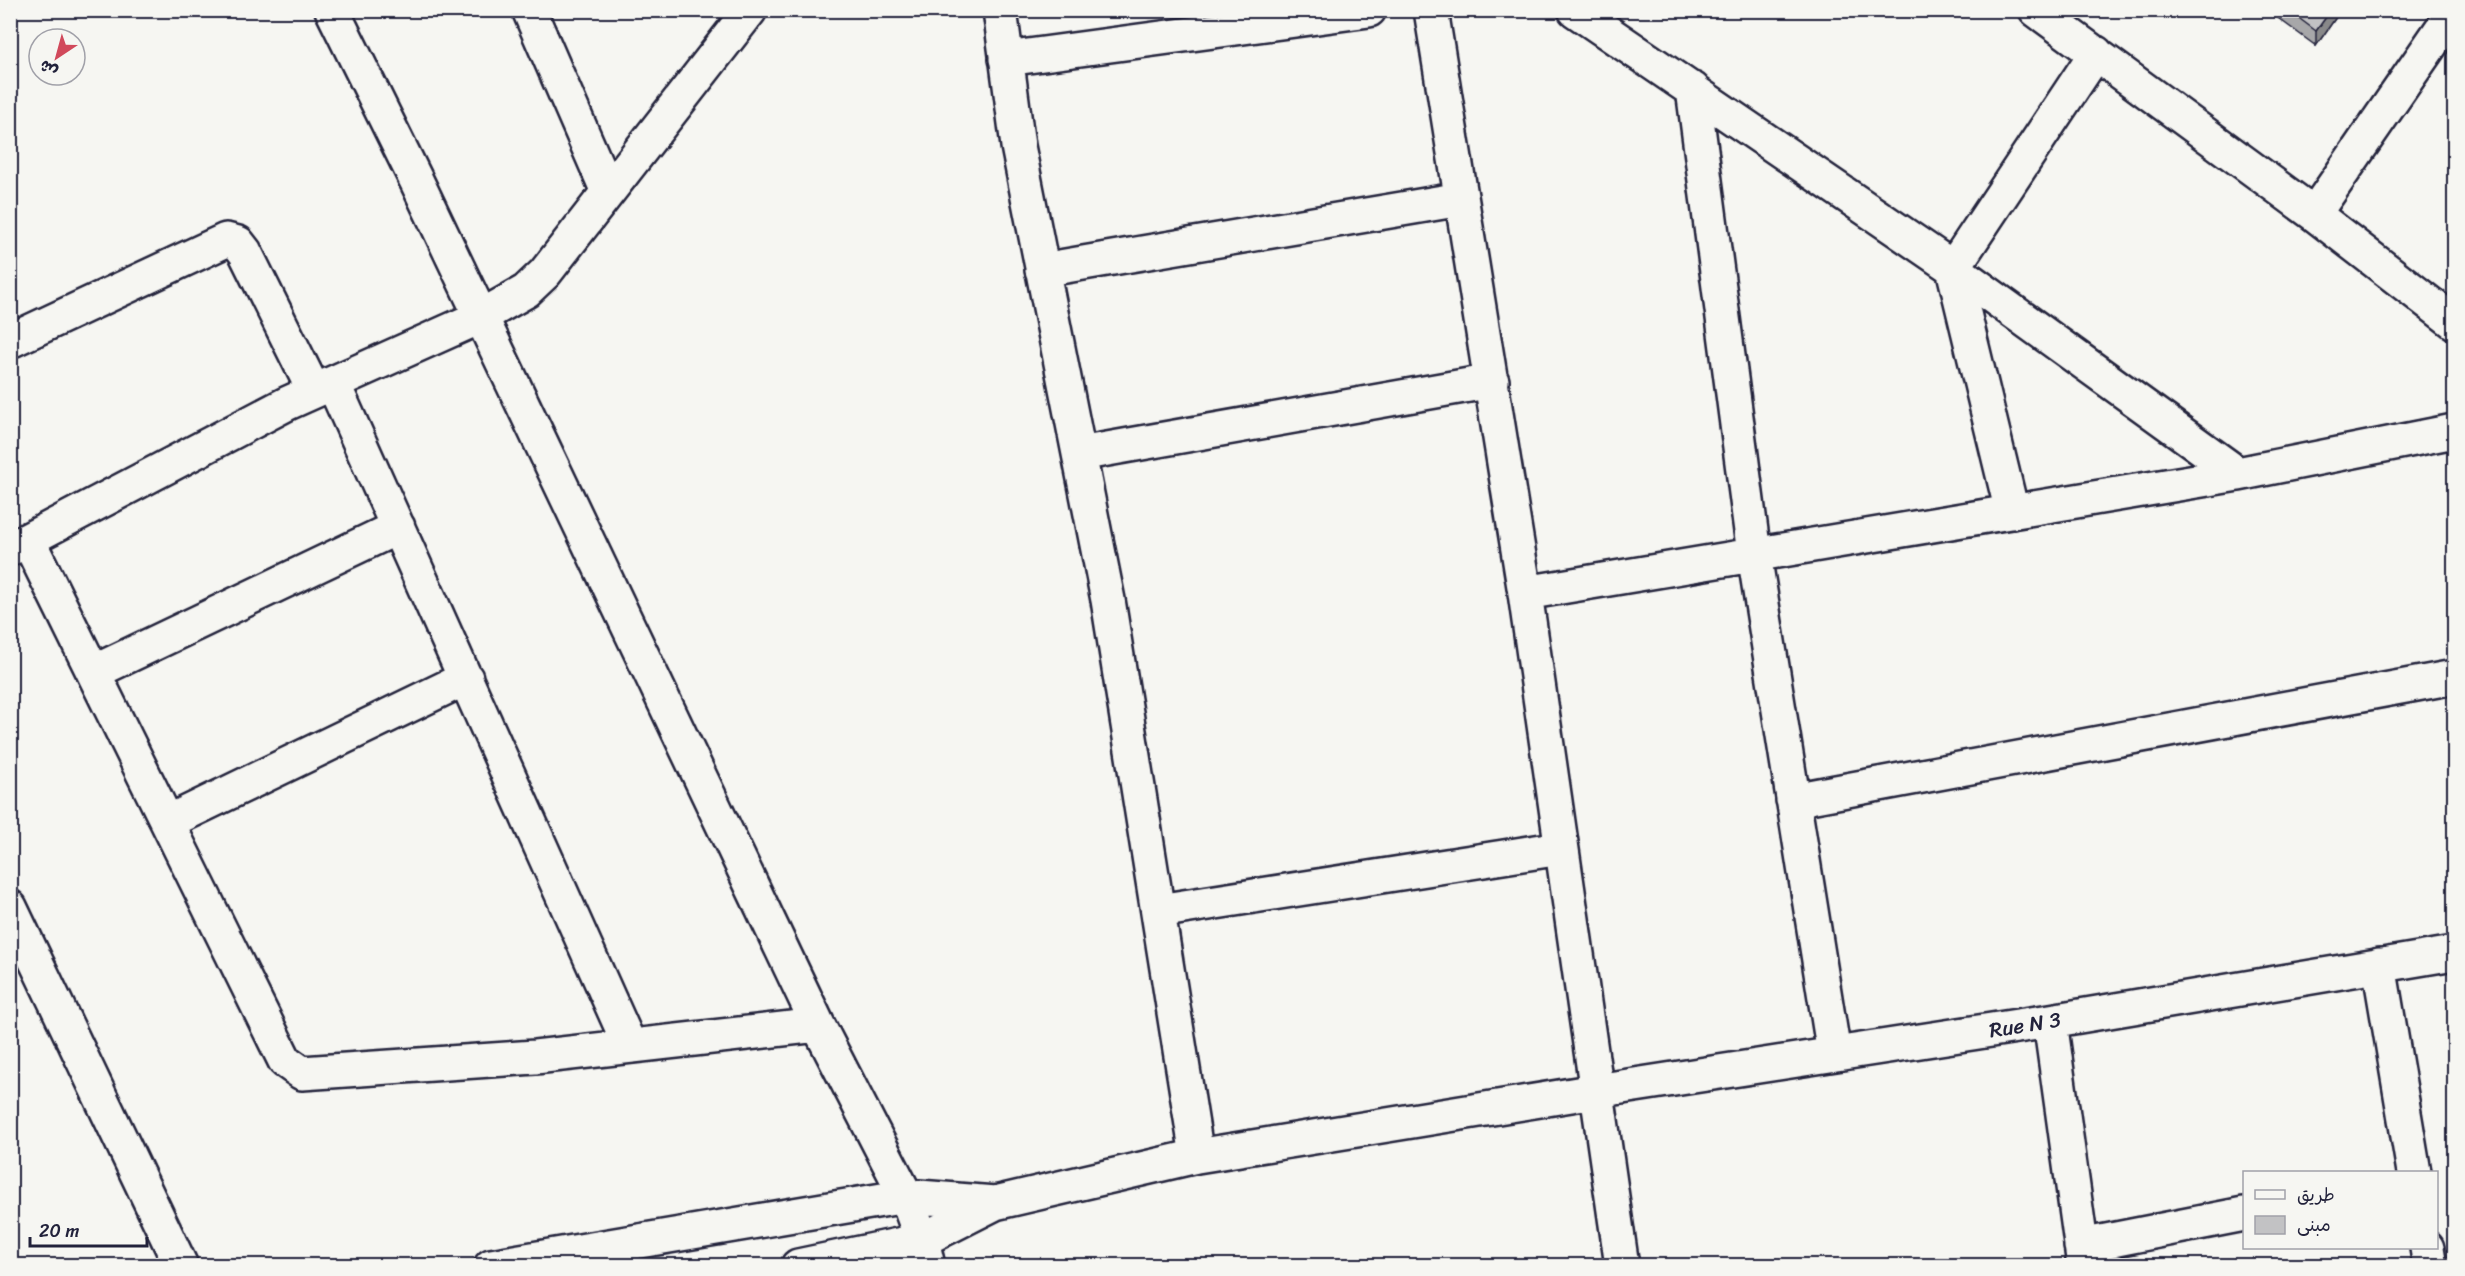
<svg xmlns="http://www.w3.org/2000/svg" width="2465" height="1276" font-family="Sriracha,'Playpen Sans Arabic',sans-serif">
	<rect width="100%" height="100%" fill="#f6f6f2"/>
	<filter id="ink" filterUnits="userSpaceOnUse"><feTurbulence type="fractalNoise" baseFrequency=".0167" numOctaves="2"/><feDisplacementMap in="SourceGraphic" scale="12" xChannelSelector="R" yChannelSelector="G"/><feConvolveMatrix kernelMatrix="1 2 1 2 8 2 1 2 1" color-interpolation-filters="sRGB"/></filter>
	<g filter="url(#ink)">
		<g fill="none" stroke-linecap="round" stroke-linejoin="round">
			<g stroke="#22223b" stroke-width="38">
				<path id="street" d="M332 10 417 182 818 1025 906 1196 922 1240 928 1266
					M529 10 608 192
					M1000 10 1018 146 1108 600 1197 1156
					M1431 10 1525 593 1622 1266
					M1575 10 1953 268 2238 474 2454 431
					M2036 10 2314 214 2454 322
					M1006 59 1369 10
					M1693 89 1754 554 1834 1054
					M2314 214 2454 11
					M1042 270 1461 199
					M10 341 226 240 238 243 245 252 314 391
					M333 383 630 1046
					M1079 454 1492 381
					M2012 512 1953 268 2096 53
					M28 540 285 1061 302 1073 535 1057 818 1025
					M10 549 288 403 480 317 526 291 545 273 750 10
					M1525 593 2238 474
					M94 672 398 527
					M1793 800 2454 677
					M168 822 466 678
					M10 907 181 1266
					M1158 911 1561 848
					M2379 965 2414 1172
					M2050 1021 2084 1266
					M2081 1246 2244 1214
					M2427 1248 2430 1266
					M491 1266 906 1196 995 1203
					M798 1266 922 1240 995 1203 1197 1156 1596 1091 2050 1021 2454 953"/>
			</g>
			<use href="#street" stroke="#f6f6f2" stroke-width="33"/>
		</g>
		<path fill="#a7a7a9" stroke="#22223b" stroke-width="1.5" d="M2267 10H2341L2316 46Z"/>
		<path fill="#888889" stroke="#22223b" stroke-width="1.5" d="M2331 10H2341L2316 46V31Z"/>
		<path fill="#c2c2c4" stroke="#22223b" stroke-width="1.5" d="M2288 10H2331L2316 31Z"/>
	</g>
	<g text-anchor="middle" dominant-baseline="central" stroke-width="6" stroke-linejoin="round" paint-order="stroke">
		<g font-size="21" fill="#22223b" stroke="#f6f6f2">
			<text transform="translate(2025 1025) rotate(-9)">Rue N 3</text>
		</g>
	</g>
	<rect width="2465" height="1276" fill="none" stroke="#f6f6f2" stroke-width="36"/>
	<rect x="18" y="18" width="2429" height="1240" fill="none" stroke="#22223b" stroke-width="2" filter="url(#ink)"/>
	<rect x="2243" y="1171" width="195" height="78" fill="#f6f6f2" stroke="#a1a1a9" stroke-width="1.5"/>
	<rect x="2255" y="1190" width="30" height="9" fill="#f6f6f2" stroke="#a1a1a9" stroke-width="1.5"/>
	<text x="2297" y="1201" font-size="18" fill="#22223b">طريق</text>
	<rect x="2255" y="1216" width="30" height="18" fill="#c2c2c4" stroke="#a1a1a9" stroke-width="1.5"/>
	<text x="2297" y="1231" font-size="18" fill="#22223b">مبنى</text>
	<g transform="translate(57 57) rotate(216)"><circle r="28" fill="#f6f6f2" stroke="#a1a1a9" stroke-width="1.5"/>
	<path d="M0-4.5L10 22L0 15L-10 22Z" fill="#d1495b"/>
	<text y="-9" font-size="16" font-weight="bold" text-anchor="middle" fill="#22223b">ش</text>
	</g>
	<path d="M30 1237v9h117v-9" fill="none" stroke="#22223b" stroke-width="3"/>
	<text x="39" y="1237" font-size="18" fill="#22223b" stroke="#f6f6f2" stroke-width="4.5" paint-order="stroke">20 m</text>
</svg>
